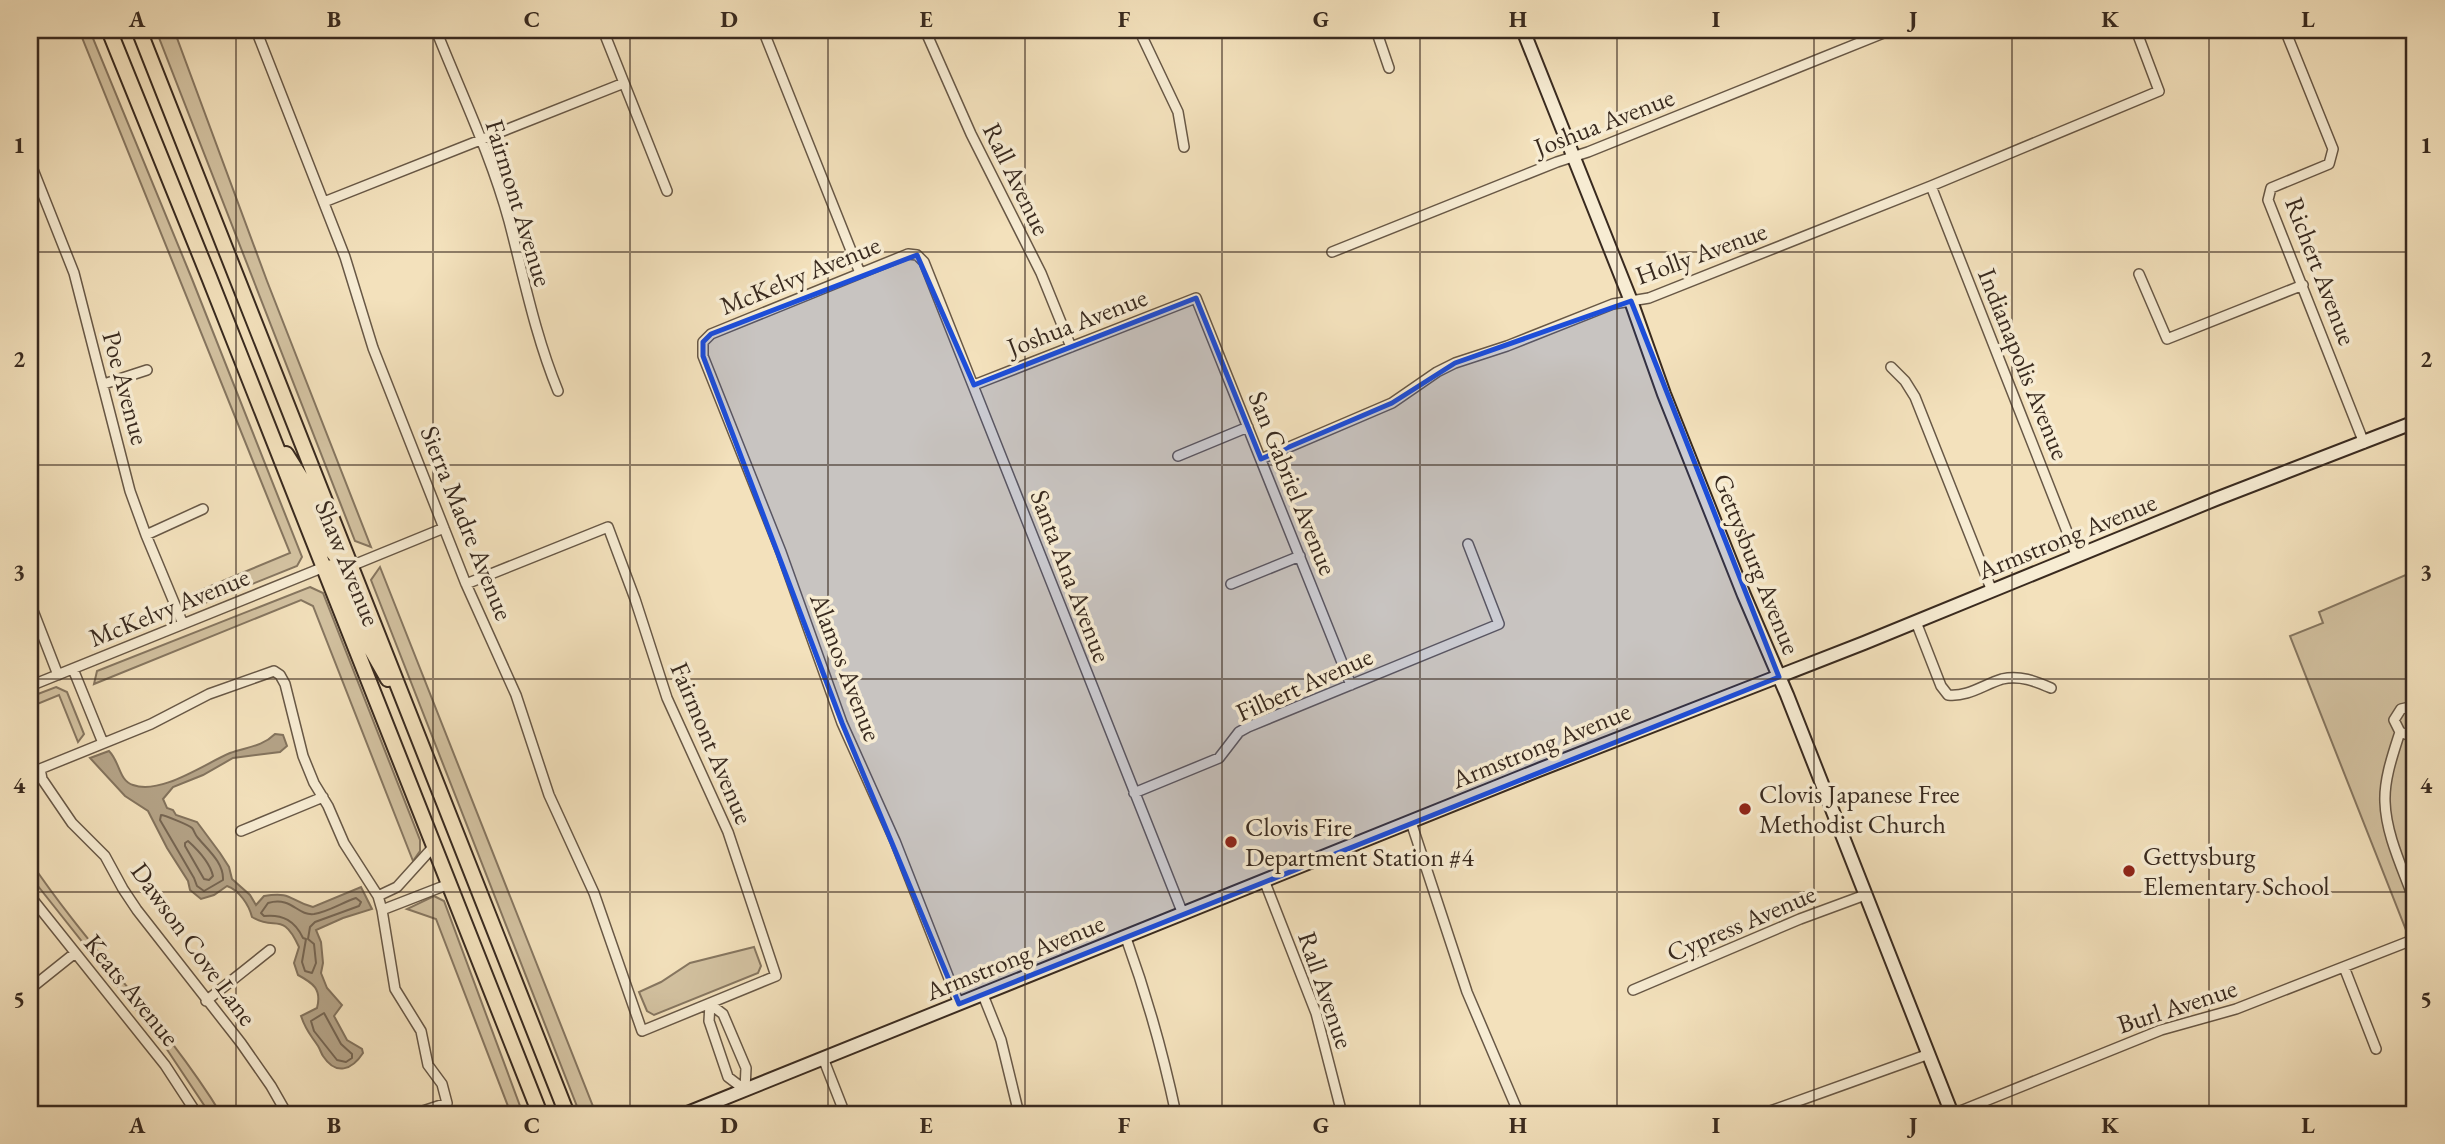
<svg xmlns="http://www.w3.org/2000/svg" width="2445" height="1144" font-family="'EB Garamond',serif">
	<rect width="100%" height="100%" fill="#f3e1bc"/>
	<filter id="stains"><feTurbulence type="fractalNoise" baseFrequency=".00286" numOctaves="4"/><feColorMatrix values="0 0 0 0 .2 0 0 0 0 .09 0 0 0 0 .02 0 0 0 .5 -.17"/></filter>
	<radialGradient id="worn" r=".72"><stop offset=".6" stop-color="#630" stop-opacity="0"/><stop offset="1" stop-color="#630" stop-opacity=".3"/></radialGradient>
	<path fill="#d3c2a1" stroke="#867660" stroke-width="2" d="M79 30H90L92 36 192 279 302 557 297 566 195 607 187 605 184 597 290 553Z
		M156 30H174L267 281 371 547 355 541Z
		M380 567 596 1114H580L371 580Z
		M2415 571V927L2406 930 2290 636 2323 623 2319 612Z
		M310 587 323 593 420 840V851L413 861 313 606 301 600 94 684 97 671Z
		M56 687 67 692 84 734 78 742 59 695 30 707V697Z
		M30 861C89 949 166 1024 221 1114H210L164 1045 30 876Z
		M434 896 444 901 523 1114H511L436 919 407 909Z
		M754 947 761 966 758 973 654 1015 647 1011 639 992 661 982 690 963Z"/>
	<path fill="#b4a387" stroke="#83735d" stroke-width="2" d="M275 734 283 735 287 746 280 752 233 758 203 775 173 787 163 799 167 808 173 810 176 815 197 822 220 853 229 867 232 879 250 895 256 905 264 896C293 891 289 901 313 907L361 887 372 909 343 918 316 930 321 942 323 963 321 973 327 988 342 1005 334 1016 347 1040 362 1049 363 1053C352 1070 336 1076 323 1056 321 1053 320 1049 318 1046 310 1034 306 1031 301 1016L317 1008C322 989 313 983 298 975L294 963 299 947C282 910 276 932 252 917 249 905 239 890 227 886L214 895 201 899 190 890 188 881 167 848 148 811 125 796 90 758 109 751C120 762 119 781 133 785 161 795 204 764 230 753 246 747 262 747 275 734Z"/>
	<g fill="none" stroke-linecap="round" stroke-linejoin="round">
		<path stroke="#766653" stroke-width="2" d="M161 815C164 815 189 825 192 828 194 830 195 835 198 838 208 850 224 863 223 880L204 891 197 886 194 878 160 820Z
			M188 841C198 850 210 863 213 876L209 880 204 879 185 846V843Z
			M356 898 361 902 359 906 315 922 310 927 308 939 314 944 316 963 312 973 305 971 302 962 306 939 303 938C295 921 283 914 264 916L261 913 268 903C292 896 297 916 314 914 328 912 343 902 356 898Z
			M324 1013 341 1044 352 1054V1058L346 1062 337 1060 314 1031 311 1021Z"/>
		<g stroke="#685846" stroke-width="12">
			<path id="street" d="M256 30 345 257 373 348 466 584 516 695 549 795 594 893 642 1031 776 976 728 832 667 698 635 599 608 527 466 584
				M436 30C461 93 491 155 509 221 524 278 535 335 558 391
				M603 30 667 191
				M763 30 860 273
				M925 30 971 134 1041 273 1071 347
				M1139 30 1178 112 1184 147
				M1376 30 1389 68
				M2285 30 2333 149 2329 164 2271 188 2268 200 2364 443
				M30 162 74 273 130 491 146 535 183 624
				M1931 186 2077 557
				M324 202 624 83
				M1332 252 1557 162 1588 152 1891 30
				M2139 274 2167 339 2303 285
				M1891 367 1905 381 1915 397 1992 591
				M104 384 147 370
				M974 385 1196 298 1351 685
				M1178 456 1248 427
				M1261 459 1392 403 1437 372 1455 363 1507 346 1613 304 1649 298 1931 186 2159 91 2136 30
				M146 535 203 509
				M351 566 444 528
				M1231 584 1300 556
				M30 603 58 675
				M1916 622 1941 686 1948 695C1968 697 1983 685 2002 679 2020 675 2035 681 2051 688
				M73 669 103 743
				M30 686 324 567
				M2415 709 2410 707 2401 709 2394 720 2400 732 2408 735 2415 733
				M2400 732C2393 754 2384 779 2385 802 2386 836 2404 871 2415 903
				M1134 793 1219 758 1239 732 1248 727 1499 624 1468 544
				M1411 822 1467 992 1519 1114
				M241 831 323 797
				M1264 880 1316 1013 1342 1114
				M30 896 165 1065 197 1114
				M378 896 397 887 434 846
				M382 910 449 884
				M1126 938C1147 996 1163 1053 1176 1114
				M2344 967 2376 1049
				M30 989 75 953
				M1633 990 1800 919 1865 895
				M983 995 1001 1040 1019 1114
				M206 1001 270 950
				M710 1004 709 1021 728 1077 745 1090
				M710 1004 723 1014 746 1068 745 1090
				M959 1004 895 841 842 723 781 552 703 356V342L711 334 908 254 917 255 924 262 1183 914
				M823 1058 845 1114
				M30 1103 39 1114
				M287 1114 271 1086 241 1043 137 910 123 889 105 856 72 823 42 779 40 769 151 724 209 694 274 671 280 675 285 684 303 756 314 783 328 806 344 843 378 896 382 910 395 989 421 1031 428 1065 442 1084 447 1103 414 1114
				M1762 1114 1929 1054
				M1953 1114 2161 1030 2236 1009 2415 939"/>
		</g>
		<g stroke="#392a1f" stroke-width="16">
			<path id="secondary" d="M1523 30 1631 301 1664 394 1744 595 1787 695 1952 1114
				M685 1114 1541 769 1864 643 2216 499 2415 422"/>
		</g>
		<g stroke="#392a1f" stroke-width="18">
			<path id="primary" d="M109 30 209 277 540 1114
				M139 30 567 1114
				M286 454 301 478 331 550 340 561 351 566
				M324 567 334 568 342 577 371 649 388 679"/>
		</g>
		<use href="#street" stroke="#f7ecd3" stroke-width="9"/>
		<use href="#secondary" stroke="#f7ecd3" stroke-width="12"/>
		<use href="#primary" stroke="#f3e1bc" stroke-width="14"/>
	</g>
	<path fill="#1d4ed8" fill-opacity="0.2" stroke="#1d4ed8" stroke-width="5" stroke-linejoin="round" d="M917 255 974 385 1196 298 1261 459 1392 403 1455 363 1631 301 1779 677 959 1004 842 723 703 356V342L711 334Z"/>
	<path fill="none" stroke="#392a1f" stroke-width="2" stroke-opacity="0.55" d="M236 30V1114M433 30V1114M630 30V1114M828 30V1114M1025 30V1114M1222 30V1114M1420 30V1114M1617 30V1114M1814 30V1114M2012 30V1114M2209 30V1114M30 252H2415M30 465H2415M30 679H2415M30 892H2415"/>
	<g fill="#8f2418" stroke="#f7ecd3" stroke-width="2.5">
		<circle cx="1745" cy="809" r="7"/>
		<circle cx="1231" cy="842" r="7"/>
		<circle cx="2129" cy="871" r="7"/>
	</g>
	<g text-anchor="middle" dominant-baseline="central" stroke-width="7" stroke-linejoin="round" paint-order="stroke">
		<g font-size="26" fill="#392a1f" stroke="#f7ecd3">
			<text transform="translate(1604 122) rotate(-21)">Joshua Avenue</text>
			<text transform="translate(1017 179) rotate(64)">Rall Avenue</text>
			<text transform="translate(519 203) rotate(73)">Fairmont Avenue</text>
			<text transform="translate(1701 253) rotate(-20)">Holly Avenue</text>
			<text transform="translate(2321 271) rotate(69)">Richert Avenue</text>
			<text transform="translate(800 275) rotate(-22)">McKelvy Avenue</text>
			<text transform="translate(1077 322) rotate(-21)">Joshua Avenue</text>
			<text transform="translate(2024 364) rotate(68)">Indianapolis Avenue</text>
			<text transform="translate(126 388) rotate(75)">Poe Avenue</text>
			<text transform="translate(1293 483) rotate(68)">San Gabriel Avenue</text>
			<text transform="translate(467 523) rotate(68)">Sierra Madre Avenue</text>
			<text transform="translate(2067 536) rotate(-22)">Armstrong Avenue</text>
			<text transform="translate(348 563) rotate(68)">Shaw Avenue</text>
			<text transform="translate(1757 564) rotate(68)">Gettysburg Avenue</text>
			<text transform="translate(1071 576) rotate(69)">Santa Ana Avenue</text>
			<text transform="translate(169 607) rotate(-22)">McKelvy Avenue</text>
			<text transform="translate(846 667) rotate(69)">Alamos Avenue</text>
			<text transform="translate(1304 684) rotate(-24)">Filbert Avenue</text>
			<text transform="translate(712 743) rotate(67)">Fairmont Avenue</text>
			<text transform="translate(1541 745) rotate(-22)">Armstrong Avenue</text>
			<text transform="translate(1741 923) rotate(-23)">Cypress Avenue</text>
			<text transform="translate(194 944) rotate(54)">Dawson Cove Lane</text>
			<text transform="translate(1015 957) rotate(-22)">Armstrong Avenue</text>
			<text transform="translate(132 990) rotate(51)">Keats Avenue</text>
			<text transform="translate(1326 990) rotate(71)">Rall Avenue</text>
			<text transform="translate(2177 1006) rotate(-18)">Burl Avenue</text>
		</g>
		<g font-size="26" fill="#392a1f" stroke="#f7ecd3" text-anchor="start">
			<text x="1759" y="794">Clovis Japanese Free<tspan x="1759" dy="30">Methodist Church</tspan></text>
			<text x="1245" y="827">Clovis Fire<tspan x="1245" dy="30">Department Station #4</tspan></text>
			<text x="2143" y="856">Gettysburg<tspan x="2143" dy="30">Elementary School</tspan></text>
		</g>
	</g>
	<rect width="2445" height="1144" fill="none" stroke="#f3e1bc" stroke-width="77"/>
	<rect x="38" y="38" width="2368" height="1068" fill="none" stroke="#392a1f" stroke-width="2.5"/>
	<g font-size="23" text-anchor="middle" font-weight="bold" fill="#392a1f">
		<text x="137" y="27">A</text>
		<text x="334" y="27">B</text>
		<text x="532" y="27">C</text>
		<text x="729" y="27">D</text>
		<text x="926" y="27">E</text>
		<text x="1124" y="27">F</text>
		<text x="1321" y="27">G</text>
		<text x="1518" y="27">H</text>
		<text x="1716" y="27">I</text>
		<text x="1913" y="27">J</text>
		<text x="2110" y="27">K</text>
		<text x="2308" y="27">L</text>
		<text x="19" y="153">1</text>
		<text x="2426" y="153">1</text>
		<text x="19" y="367">2</text>
		<text x="2426" y="367">2</text>
		<text x="19" y="580">3</text>
		<text x="2426" y="580">3</text>
		<text x="19" y="793">4</text>
		<text x="2426" y="793">4</text>
		<text x="19" y="1007">5</text>
		<text x="2426" y="1007">5</text>
		<text x="137" y="1133">A</text>
		<text x="334" y="1133">B</text>
		<text x="532" y="1133">C</text>
		<text x="729" y="1133">D</text>
		<text x="926" y="1133">E</text>
		<text x="1124" y="1133">F</text>
		<text x="1321" y="1133">G</text>
		<text x="1518" y="1133">H</text>
		<text x="1716" y="1133">I</text>
		<text x="1913" y="1133">J</text>
		<text x="2110" y="1133">K</text>
		<text x="2308" y="1133">L</text>
	</g>
	<rect width="100%" height="100%" filter="url(#stains)"/>
	<rect width="100%" height="100%" fill="url(#worn)"/>
</svg>
